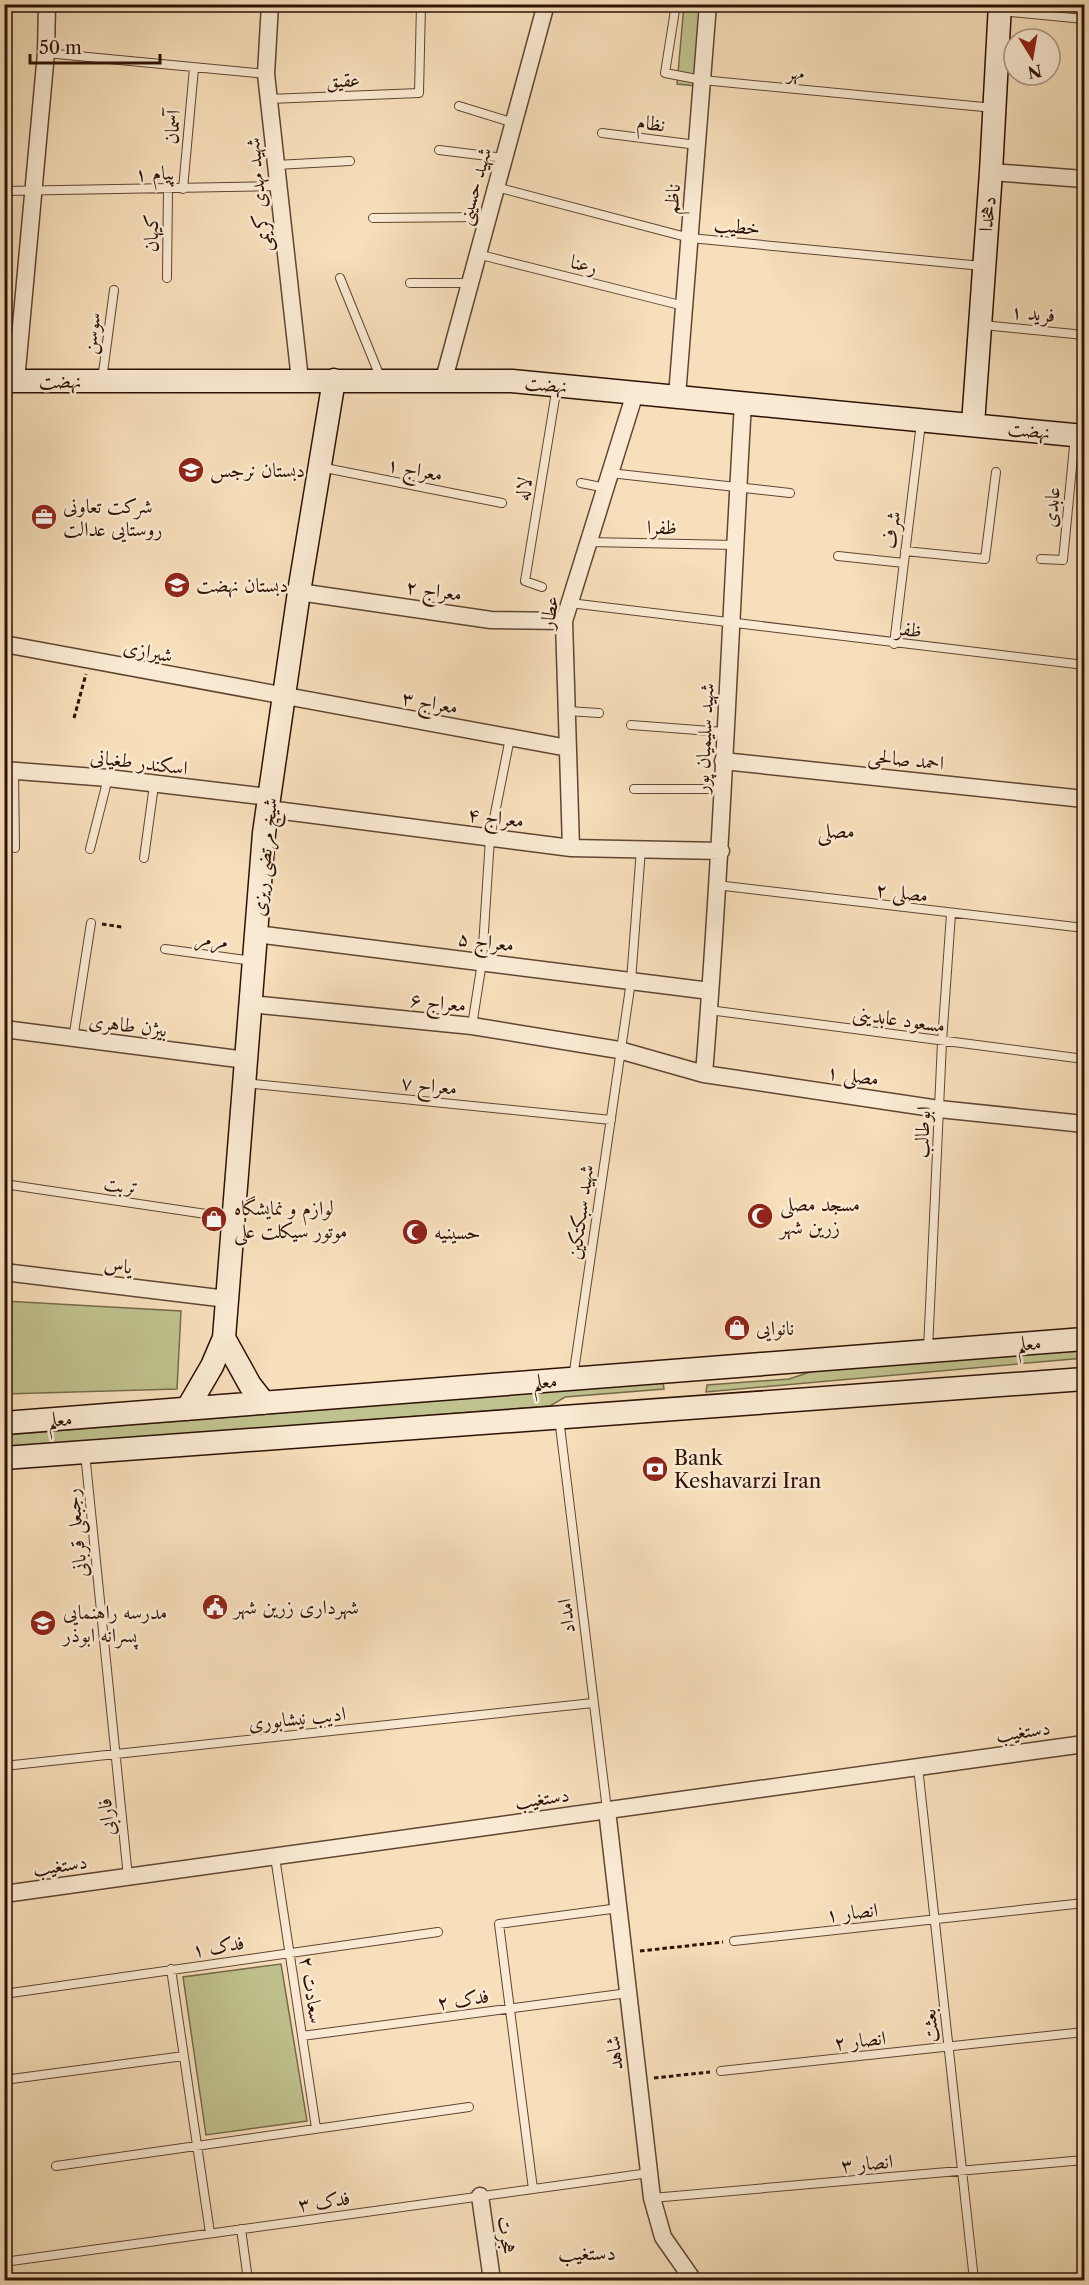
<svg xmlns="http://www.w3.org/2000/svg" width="1089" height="2285" font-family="'Libre Caslon Text',Amiri,serif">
	<rect width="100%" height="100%" fill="#f7dfbb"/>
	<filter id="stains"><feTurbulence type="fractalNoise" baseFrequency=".00333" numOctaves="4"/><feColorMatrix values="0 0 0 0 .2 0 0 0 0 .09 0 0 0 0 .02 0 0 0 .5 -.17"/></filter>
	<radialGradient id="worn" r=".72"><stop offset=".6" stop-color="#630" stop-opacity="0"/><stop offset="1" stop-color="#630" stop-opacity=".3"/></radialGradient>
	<path fill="#bfc18e" stroke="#766a4a" stroke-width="1.5" d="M684 5H702L696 86 677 84Z
		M4 1301 181 1311 177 1389 5 1394Z
		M1084 1345V1358L706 1392 707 1385 789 1379 822 1368Z
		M663 1382 664 1389 565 1397 550 1406 5 1448V1435Z
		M281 1964 307 2121 206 2135 183 1977Z"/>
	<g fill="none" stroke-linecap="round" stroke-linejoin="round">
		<g stroke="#604532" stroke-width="10">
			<path id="lane" d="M676 4 665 73 702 80 994 108
				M1000 11 1084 19
				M46 53 266 74
				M269 99 419 93 421 4
				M459 106 514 123
				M602 133 697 145
				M439 150 504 158
				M276 165 350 161
				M496 187 690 238 982 266
				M183 189 194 68
				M4 191 279 186
				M373 218 487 217
				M477 254 684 306
				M167 278 168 189
				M340 278 381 379
				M410 283H469
				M983 325 1084 335
				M102 380 114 290
				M320 467 502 503
				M610 473 790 493
				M581 483 606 488
				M589 542 735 545
				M905 551 985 559 996 472
				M838 556 904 563
				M1041 559 1063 560 1075 436
				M542 587 525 581 557 386
				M570 603 1084 665
				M894 644 921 423
				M567 711 599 713
				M631 725 724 732
				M14 771 15 848
				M634 789H722
				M90 849 108 778
				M144 858 154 785
				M716 885 1084 928
				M165 949 253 961
				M709 1010 1084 1059
				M472 1026 482 962 490 838 510 738
				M73 1039 91 923
				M245 1083 611 1120
				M4 1184 233 1218
				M928 1350 942 1042 951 914
				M573 1378 631 981 641 849
				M559 1418 607 1810
				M85 1453 128 1877
				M4 1766 593 1703
				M918 1767 974 2280
				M275 1857 316 2128
				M734 1941 1084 1903
				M171 1969 210 2233
				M4 1994 438 1932
				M302 2036 628 1993
				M721 2071 1084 2032
				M4 2080 184 2056
				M56 2166 469 2107
				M533 2189 499 1924 619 1908
				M652 2198 1084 2160
				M241 2229 248 2280
				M4 2262 649 2173"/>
		</g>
		<g stroke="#604532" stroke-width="19">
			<path id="street" d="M270 4 266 74 300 380
				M991 172 1084 179
				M444 379 546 4
				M16 381 46 53 47 4
				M677 396 708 4
				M299 592 491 620 564 621
				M4 644 568 748
				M723 761 1084 799
				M4 770 108 778 269 797
				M268 809 571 848 721 851
				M571 848 564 621 635 393
				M256 934 710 991
				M250 1004 472 1026 619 1050 704 1074 939 1109 1084 1124
				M4 1029 246 1060
				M704 1074C722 851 730 627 743 403
				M4 1272 227 1299
				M607 1810 652 2198 663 2237 693 2280
				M4 1894 1084 1744
				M480 2196 492 2280"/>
		</g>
		<g stroke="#2e1205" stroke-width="25">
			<path id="secondary" d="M4 381H512L1084 436
				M973 424 991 172 1000 4
				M224 1338 264 833 299 592 334 380
				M187 1409 212 1366 224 1338 250 1385 264 1403
				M4 1423 1084 1339
				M4 1458 1084 1379"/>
		</g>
		<path stroke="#2e1205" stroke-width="3" stroke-dasharray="4.5 3" stroke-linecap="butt" d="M74 718 86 674
			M102 924 122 927
			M640 1951 723 1942
			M654 2078 710 2072"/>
		<use href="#lane" stroke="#faead3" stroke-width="8"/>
		<use href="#street" stroke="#faead3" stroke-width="16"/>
		<use href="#secondary" stroke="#faead3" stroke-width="22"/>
	</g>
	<defs>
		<g id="school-disc" transform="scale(1.35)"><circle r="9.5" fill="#8f2418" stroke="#faead3"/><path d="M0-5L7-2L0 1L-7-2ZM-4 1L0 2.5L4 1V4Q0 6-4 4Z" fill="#fff"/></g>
		<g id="office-disc" transform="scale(1.35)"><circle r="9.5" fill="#8f2418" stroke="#faead3"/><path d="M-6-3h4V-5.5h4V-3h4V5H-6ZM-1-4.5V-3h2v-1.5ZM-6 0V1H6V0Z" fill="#fff"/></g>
		<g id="mosque-disc" transform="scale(1.35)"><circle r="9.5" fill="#8f2418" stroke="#faead3"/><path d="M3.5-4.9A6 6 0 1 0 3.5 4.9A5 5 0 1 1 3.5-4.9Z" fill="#fff"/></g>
		<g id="shop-disc" transform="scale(1.35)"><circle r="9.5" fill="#8f2418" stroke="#faead3"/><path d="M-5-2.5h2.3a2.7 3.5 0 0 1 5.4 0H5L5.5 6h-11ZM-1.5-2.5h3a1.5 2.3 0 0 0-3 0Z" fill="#fff"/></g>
		<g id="bank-disc" transform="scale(1.35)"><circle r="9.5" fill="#8f2418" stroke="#faead3"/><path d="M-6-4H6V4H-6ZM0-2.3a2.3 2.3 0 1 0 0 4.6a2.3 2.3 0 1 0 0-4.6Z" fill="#fff"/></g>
		<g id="civic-disc" transform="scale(1.35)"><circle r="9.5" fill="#8f2418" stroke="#faead3"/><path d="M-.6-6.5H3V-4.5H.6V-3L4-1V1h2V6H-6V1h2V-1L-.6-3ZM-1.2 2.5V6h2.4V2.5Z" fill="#fff"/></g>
	</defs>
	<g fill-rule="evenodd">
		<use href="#school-disc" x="191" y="470"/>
		<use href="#office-disc" x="44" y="517"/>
		<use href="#school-disc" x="177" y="585"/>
		<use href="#mosque-disc" x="760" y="1216"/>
		<use href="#shop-disc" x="214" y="1219"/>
		<use href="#mosque-disc" x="415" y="1232"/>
		<use href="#shop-disc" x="737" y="1328"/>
		<use href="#bank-disc" x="655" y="1469"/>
		<use href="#civic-disc" x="215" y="1607"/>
		<use href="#school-disc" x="43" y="1623"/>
	</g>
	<g text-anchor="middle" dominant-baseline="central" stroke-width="5" stroke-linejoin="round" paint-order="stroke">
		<g font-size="20" fill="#2e1205" stroke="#faead3">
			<text transform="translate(796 72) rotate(5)">مهر</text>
			<text transform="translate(343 80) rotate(-2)">عقیق</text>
			<text transform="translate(651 123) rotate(7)">نظام</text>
			<text transform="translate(172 127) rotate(-85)">آسمان</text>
			<text transform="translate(155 173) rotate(-2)">پیام ۱</text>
			<text transform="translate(474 186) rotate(-74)">شهید حسینی</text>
			<text transform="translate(258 195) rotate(-96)">شهید مهدی کریمی</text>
			<text transform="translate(672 199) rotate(-85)">ناظم</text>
			<text transform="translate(987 214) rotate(-84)">دهخدا</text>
			<text transform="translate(737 226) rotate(5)">خطیب</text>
			<text transform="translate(151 233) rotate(-89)">کیهان</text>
			<text transform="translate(584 264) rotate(14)">رعنا</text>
			<text transform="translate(1033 313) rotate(5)">فرید ۱</text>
			<text transform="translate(91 333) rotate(-82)">سوسن</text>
			<text x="60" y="381">نهضت</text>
			<text transform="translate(546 384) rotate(5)">نهضت</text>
			<text transform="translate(1029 430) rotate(6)">نهضت</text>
			<text transform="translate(415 469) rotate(11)">معراج ۱</text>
			<text transform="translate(523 489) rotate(-81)">لاله</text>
			<text transform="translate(1051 507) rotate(-84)">عابدی</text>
			<text transform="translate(662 527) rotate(1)">ظفرا</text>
			<text transform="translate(891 530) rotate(-83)">شرف</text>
			<text transform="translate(434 590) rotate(8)">معراج ۲</text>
			<text transform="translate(549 612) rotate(-80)">عطار</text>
			<text transform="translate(909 629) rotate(7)">ظفر</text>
			<text transform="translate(148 651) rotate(11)">شیرازی</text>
			<text transform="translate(430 702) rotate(10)">معراج ۳</text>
			<text transform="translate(704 738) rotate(-87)">شهید سلیمیان پور</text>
			<text transform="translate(906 759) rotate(6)">احمد صالحی</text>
			<text transform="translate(139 762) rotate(7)">اسکندر طغیانی</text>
			<text transform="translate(496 817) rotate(7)">معراج ۴</text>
			<text transform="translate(264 857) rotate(-84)">شیخ مرتضی ریزی</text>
			<text transform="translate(902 892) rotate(7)">مصلی ۲</text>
			<text transform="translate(212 939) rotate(8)">مرمر</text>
			<text transform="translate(486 941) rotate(7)">معراج ۵</text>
			<text transform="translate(438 1002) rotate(6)">معراج ۶</text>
			<text transform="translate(899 1019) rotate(8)">مسعود عابدینی</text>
			<text transform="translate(128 1025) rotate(7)">بیژن طاهری</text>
			<text transform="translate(853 1075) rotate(8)">مصلی ۱</text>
			<text transform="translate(429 1085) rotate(6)">معراح ۷</text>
			<text transform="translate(922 1132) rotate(-87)">ابوطالب</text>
			<text transform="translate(121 1185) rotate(8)">تربت</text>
			<text transform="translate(580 1212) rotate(-82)">شهید سبکتکین</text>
			<text transform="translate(118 1265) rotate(7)">یاس</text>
			<text transform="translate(1029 1343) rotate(-4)">معلم</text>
			<text transform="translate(545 1381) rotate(-4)">معلم</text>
			<text transform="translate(60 1419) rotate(-4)">معلم</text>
			<text transform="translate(76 1533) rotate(-96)">رجبعلی قربانی</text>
			<text transform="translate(566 1616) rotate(-97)">امداد</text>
			<text transform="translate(297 1718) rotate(-6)">ادیب نیشابوری</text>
			<text transform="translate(1023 1731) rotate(-8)">دستغیب</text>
			<text transform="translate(542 1798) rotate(-8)">دستغیب</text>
			<text transform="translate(106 1817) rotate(-96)">فارابی</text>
			<text transform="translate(60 1865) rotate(-8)">دستغیب</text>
			<text transform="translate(852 1912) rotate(-6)">انصار ۱</text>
			<text transform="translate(218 1946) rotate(-9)">فدک ۱</text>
			<text transform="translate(312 1990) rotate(81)">سعادت ۲</text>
			<text transform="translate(463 1999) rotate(-8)">فدک ۲</text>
			<text transform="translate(930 2026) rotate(-96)">بعثت</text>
			<text transform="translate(860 2040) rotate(-6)">انصار ۲</text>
			<text transform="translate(614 2053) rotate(-97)">شاهد</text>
			<text transform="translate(867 2163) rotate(-5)">انصار ۳</text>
			<text transform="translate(324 2201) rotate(-8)">فدک ۳</text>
			<text transform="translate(507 2235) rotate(82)">هجرت</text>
		</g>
		<g font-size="20" fill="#2e1205" stroke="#faead3" text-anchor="start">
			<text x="210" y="470">دبستان نرجس</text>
			<text x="63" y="506">شرکت تعاونی<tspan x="63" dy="23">روستایی عدالت</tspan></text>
			<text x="196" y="585">دبستان نهضت</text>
			<text x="780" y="1204">مسجد مصلی<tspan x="780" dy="23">زرین شهر</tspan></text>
			<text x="234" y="1208">لوازم و نمایشگاه<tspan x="234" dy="23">موتور سیکلت علی</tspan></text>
			<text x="434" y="1232">حسینیه</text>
			<text x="756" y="1328">نانوایی</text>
			<text x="674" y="1458">Bank<tspan x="674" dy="23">Keshavarzi Iran</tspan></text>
			<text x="234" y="1607">شهرداری زرین شهر</text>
			<text x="63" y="1612">مدرسه راهنمایی<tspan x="63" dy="23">پسرانه ابوذر</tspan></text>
		</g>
		<g font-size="21" fill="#2e1205" stroke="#faead3">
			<text x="836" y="830">مصلی</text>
			<text x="587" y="2252">دستغیب</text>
		</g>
	</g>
	<rect width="1089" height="2285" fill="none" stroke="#f7dfbb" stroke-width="24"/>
	<rect x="6" y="6" width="1077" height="2273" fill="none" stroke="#2e1205" stroke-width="3"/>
	<rect x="12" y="12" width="1065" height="2261" fill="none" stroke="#2e1205" stroke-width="1.5"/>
	<g transform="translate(1032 57) rotate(169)"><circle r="28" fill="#faead3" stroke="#a89481" stroke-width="1.5"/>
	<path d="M0-4.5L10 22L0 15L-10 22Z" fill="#8f2418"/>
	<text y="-9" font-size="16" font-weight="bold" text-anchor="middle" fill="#2e1205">N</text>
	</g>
	<path d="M30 54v9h130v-9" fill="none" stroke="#2e1205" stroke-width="3"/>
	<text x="39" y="54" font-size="18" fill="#2e1205" stroke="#faead3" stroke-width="4.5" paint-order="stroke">50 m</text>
	<rect width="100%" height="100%" filter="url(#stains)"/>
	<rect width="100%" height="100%" fill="url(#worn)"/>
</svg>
